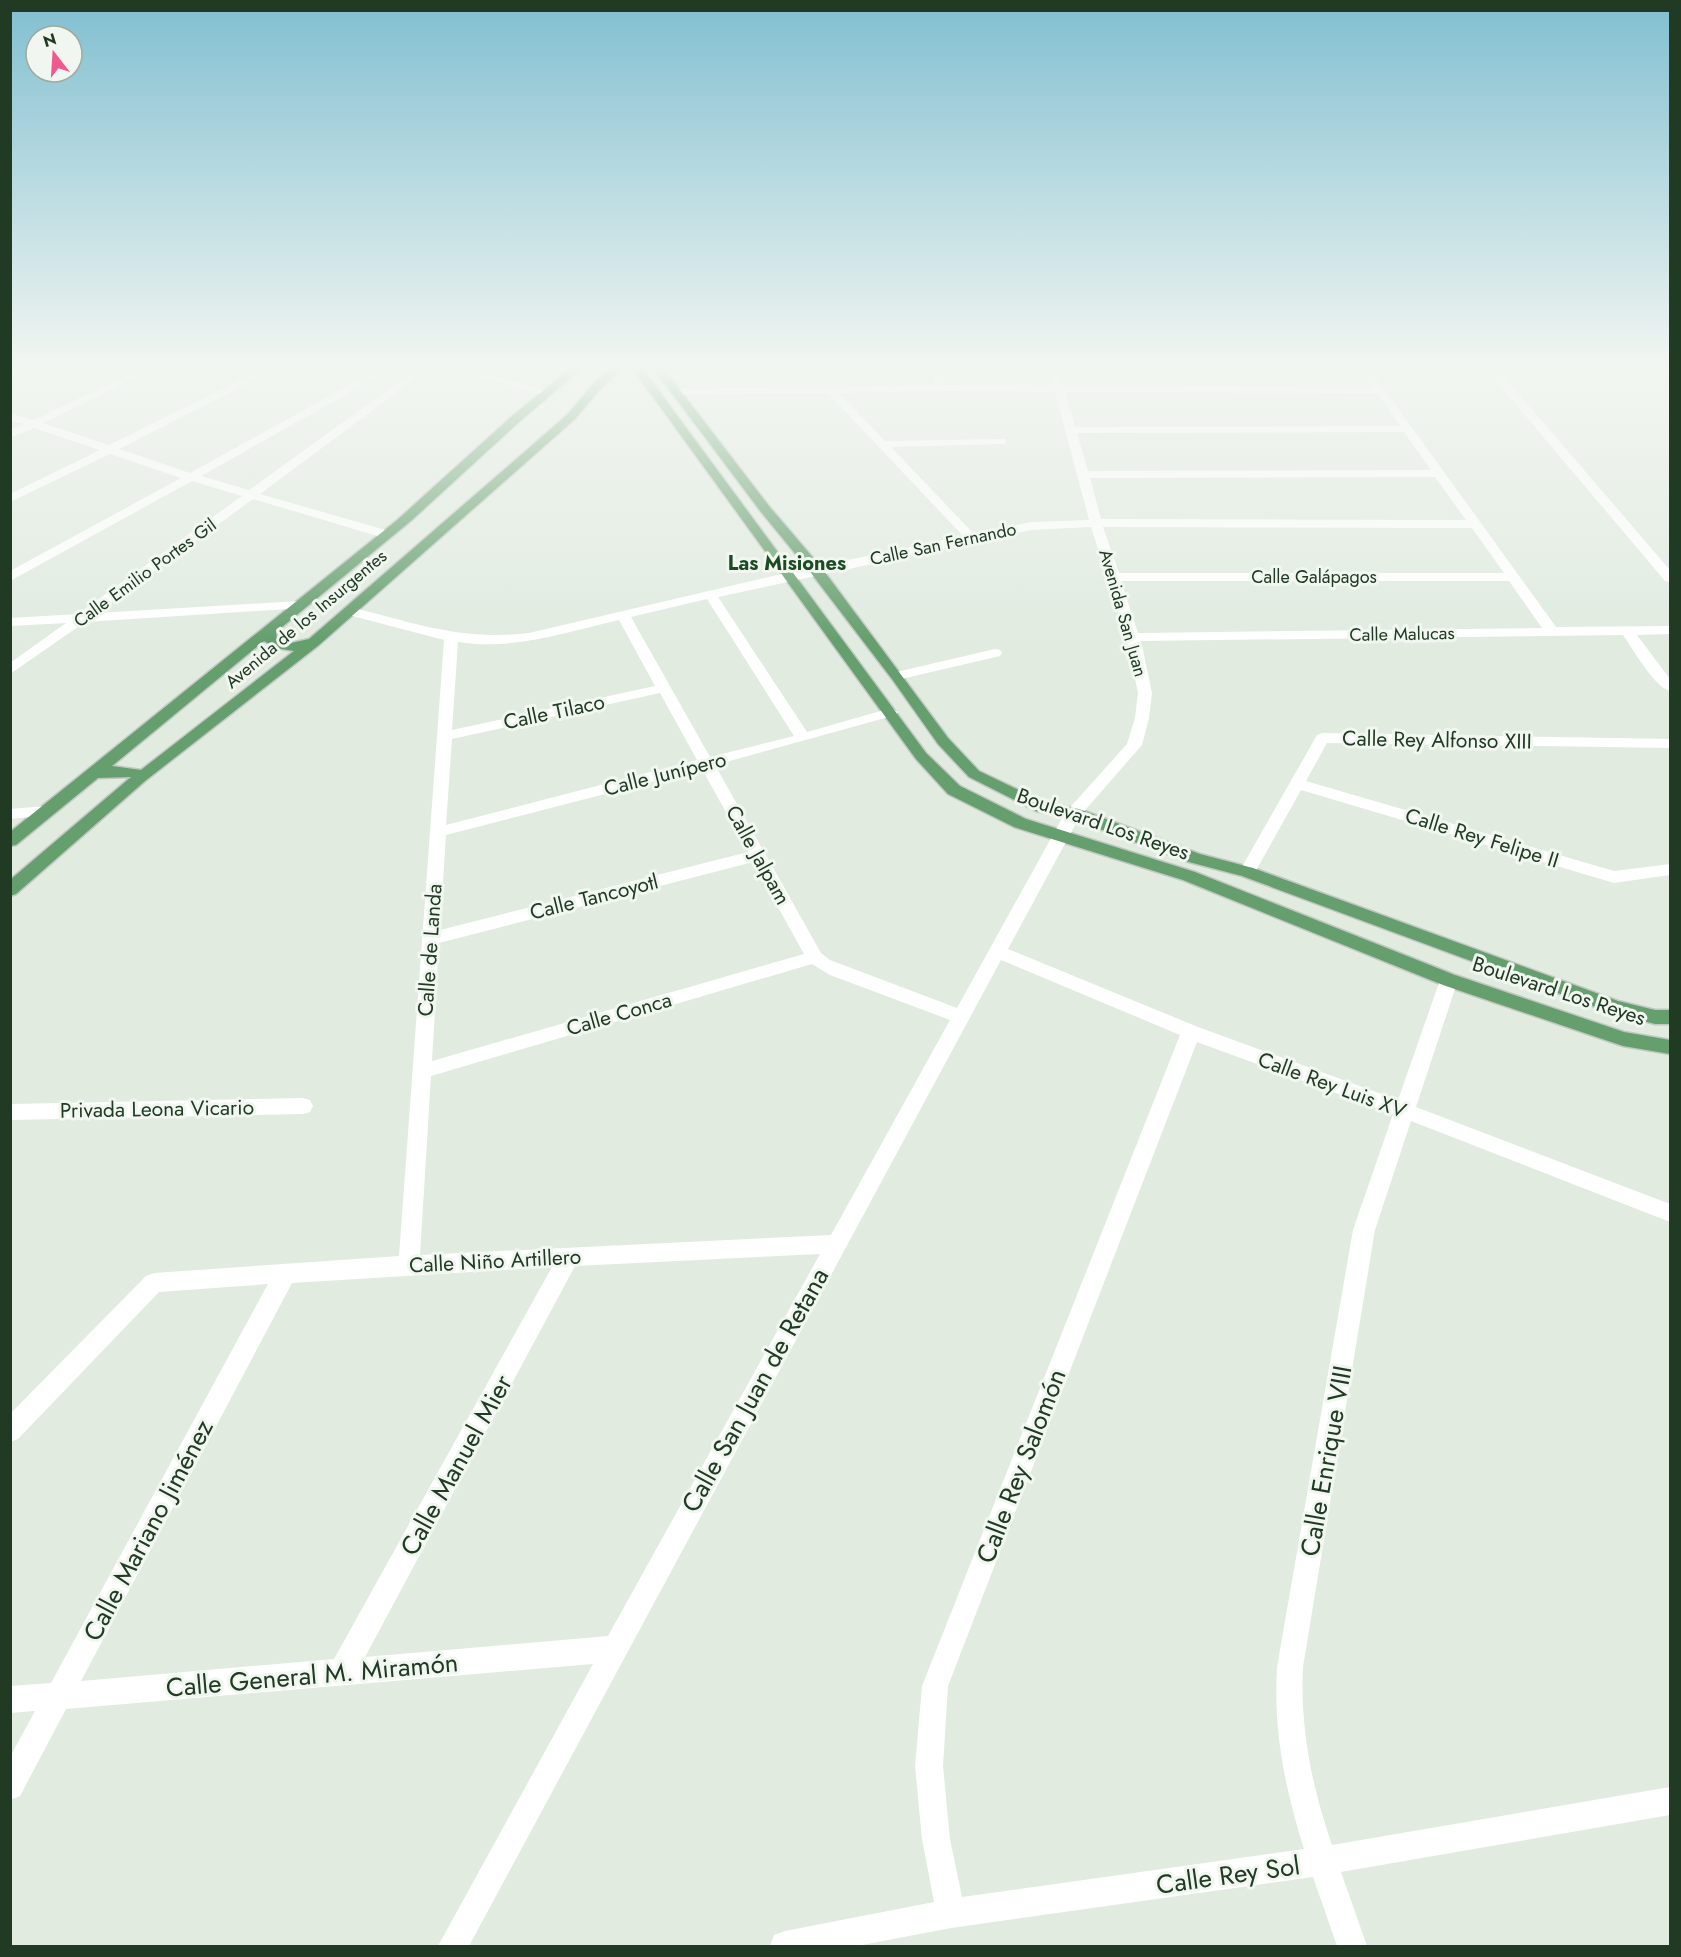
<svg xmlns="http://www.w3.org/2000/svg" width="1681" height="1957" font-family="Jost,sans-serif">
	<rect width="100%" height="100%" fill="#e1ebe0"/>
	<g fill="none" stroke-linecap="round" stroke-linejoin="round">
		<g stroke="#c1c8c2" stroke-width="3">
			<path id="major" d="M571 368H582L519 422 412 520 276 632 277 639 291 643 309 639 567 415 594 383 611 368H622L602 387 575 419 319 645 145 781 16 894 10 896V880L131 777 98 778 16 845 10 846V832L396 521 511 417ZM264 641 276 648 294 651 141 770 112 766Z
				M632 368H642L926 753 960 786 1026 819 1195 872 1455 975 1624 1032 1670 1040V1054L1623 1046 1443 985 1183 880 1014 827 948 794 916 759Z
				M653 368H663L769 506 821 567 948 738 979 771 1046 803 1079 809 1200 854 1253 868 1618 1001 1655 1010H1670V1024H1655L1609 1012 1242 876 1189 862 1070 818 1036 811 969 777 938 744 892 679 811 573 761 512Z"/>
		</g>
		<path fill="#fff" fill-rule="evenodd" d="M18 368H32L10 378V371Z
			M143 368H156L43 423 109 445 265 368H278L119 449 190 473 380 368H393L201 476 249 490 418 368H430L260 494 389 531 391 534 389 537H381L253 499 97 613 300 601 307 605 305 608 85 622 10 674V663L66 623 10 626V618L78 614 242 496 192 481 10 581V571L181 478 110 454 10 502V494L100 450 34 428 10 438V430L24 424 10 420V413L33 420Z
			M447 368H464L550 392 545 395 448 370Z
			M932 368H942L945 385H1053L1049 368H1059L1064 385 1372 387 1359 368H1369L1556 627 1670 626V634L1637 635 1670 679V691C1654 687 1633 649 1623 635L1141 641 1152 693 1149 718 1142 745 1080 816 1008 949 1198 1027 1398 1100 1440 980 1443 975 1449 973 1455 975 1458 980 1416 1107 1670 1204V1222L1411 1121 1375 1230 1303 1667C1300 1729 1312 1787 1332 1845L1670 1787V1815L1341 1872 1367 1946H1337L1313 1877 951 1928 857 1946H770L774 1935 785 1931 934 1902 922 1839 915 1766 922 1686 1180 1035 1001 960 469 1946H438L593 1664 66 1709 20 1796 10 1800V1757L35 1711 10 1713V1686L51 1683 268 1284 159 1292 18 1439 10 1442V1414L146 1276 154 1273 399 1256 444 640 345 614 343 611 350 607C415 623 461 641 529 633L790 572 963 536 828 393 678 395 673 392 678 389 934 385ZM940 391 1055 392 1089 520 1031 522 974 534 891 447 1002 444 1006 443V439L885 441 839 393ZM1066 392 1377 393 1400 426 1075 427ZM1404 432 1431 470 1088 471 1077 433ZM1435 477 1466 520 1101 519 1090 478ZM1091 527 1126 637 1138 693 1135 718 1127 744 1065 813 957 1008 830 960 821 953 715 765 896 715 898 712 891 708 807 732 718 597 1031 530ZM1103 527 1472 528 1504 573H1119ZM1121 581H1509L1542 628 1138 633ZM707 599 794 736 710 757 631 617ZM619 620 655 686 452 730 458 642C512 651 566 632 619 620ZM660 693 697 760 446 825 452 739ZM702 769 748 852 440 930 446 835ZM753 862 804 954 432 1061 439 943ZM812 964 830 975 950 1020 831 1235 420 1255 431 1076ZM1197 1042 1393 1114 1353 1230 1277 1667C1273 1730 1285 1789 1304 1849L962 1897 950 1839 943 1766 948 1686ZM820 1254 608 1636 365 1657 575 1266ZM552 1267 334 1659 81 1681 292 1283Z
			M1482 368H1494L1499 371 1670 570V582L1665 581 1491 375Z
			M995 649 1000 650 1002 653 1000 656 897 680 890 676 892 673Z
			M1322 733 1670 739V748L1327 743 1306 781 1614 871 1670 864V875L1614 883 1301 790 1253 876H1241L1239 872 1317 735Z
			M46 806 52 807 54 811 52 815 10 819V809Z
			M303 1098 310 1100 313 1106 310 1112 303 1114 10 1120V1104Z"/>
		<use href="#major" fill="#659f6d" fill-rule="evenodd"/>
	</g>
	<linearGradient id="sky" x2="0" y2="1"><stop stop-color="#81bfd1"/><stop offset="0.57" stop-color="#f2f6f1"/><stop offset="1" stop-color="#f2f6f1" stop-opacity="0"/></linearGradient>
	<rect width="1681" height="642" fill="url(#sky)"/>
	<g text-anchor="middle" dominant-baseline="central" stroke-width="6" stroke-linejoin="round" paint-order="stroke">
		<g font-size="18" fill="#213a24" stroke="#f1f7f0">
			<text transform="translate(943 544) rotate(-12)">Calle San Fernando</text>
			<text transform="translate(145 573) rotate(-36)">Calle Emilio Portes Gil</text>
			<text x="1314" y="577">Calle Galápagos</text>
			<text transform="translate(1123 613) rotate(74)">Avenida San Juan</text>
			<text transform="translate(306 619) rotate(-40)">Avenida de los Insurgentes</text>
			<text transform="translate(1402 634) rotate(-1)">Calle Malucas</text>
		</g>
		<g font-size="20" font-weight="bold" fill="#1d4c24" stroke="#f1f7f0">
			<text x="787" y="563">Las Misiones</text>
		</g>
		<g font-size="21" fill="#213a24" stroke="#f1f7f0">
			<text transform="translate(554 712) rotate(-12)">Calle Tilaco</text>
			<text transform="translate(1437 740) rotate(1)">Calle Rey Alfonso XIII</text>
			<text transform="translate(665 774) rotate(-14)">Calle Junípero</text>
			<text transform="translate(1103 824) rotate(19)">Boulevard Los Reyes</text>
			<text transform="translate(1482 838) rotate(17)">Calle Rey Felipe II</text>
			<text transform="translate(758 855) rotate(61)">Calle Jalpam</text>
			<text transform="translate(594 897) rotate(-14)">Calle Tancoyotl</text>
			<text transform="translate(430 950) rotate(-86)">Calle de Landa</text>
			<text transform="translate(1559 991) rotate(18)">Boulevard Los Reyes</text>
			<text transform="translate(619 1014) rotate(-16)">Calle Conca</text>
			<text transform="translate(1332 1085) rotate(20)">Calle Rey Luis XV</text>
			<text transform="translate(157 1109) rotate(-1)">Privada Leona Vicario</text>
			<text transform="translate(495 1261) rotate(-3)">Calle Niño Artillero</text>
		</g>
		<g font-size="26" fill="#213a24" stroke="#f1f7f0">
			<text transform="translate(755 1390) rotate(-61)">Calle San Juan de Retana</text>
			<text transform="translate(1326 1461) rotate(-80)">Calle Enrique VIII</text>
			<text transform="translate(456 1465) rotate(-61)">Calle Manuel Mier</text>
			<text transform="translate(1021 1466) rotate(-69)">Calle Rey Salomón</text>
			<text transform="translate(148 1530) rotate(-62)">Calle Mariano Jiménez</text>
			<text transform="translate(312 1675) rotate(-5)">Calle General M. Miramón</text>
			<text transform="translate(1228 1875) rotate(-8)">Calle Rey Sol</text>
		</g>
	</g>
	<rect width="1681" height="1957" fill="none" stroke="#213a24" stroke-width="24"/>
	<g transform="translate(54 54) rotate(343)"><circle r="28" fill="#f1f7f0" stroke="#9eab9e" stroke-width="1.5"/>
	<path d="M0-4.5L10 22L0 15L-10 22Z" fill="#ef5990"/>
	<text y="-9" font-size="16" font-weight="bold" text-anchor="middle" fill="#213a24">N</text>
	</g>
</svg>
